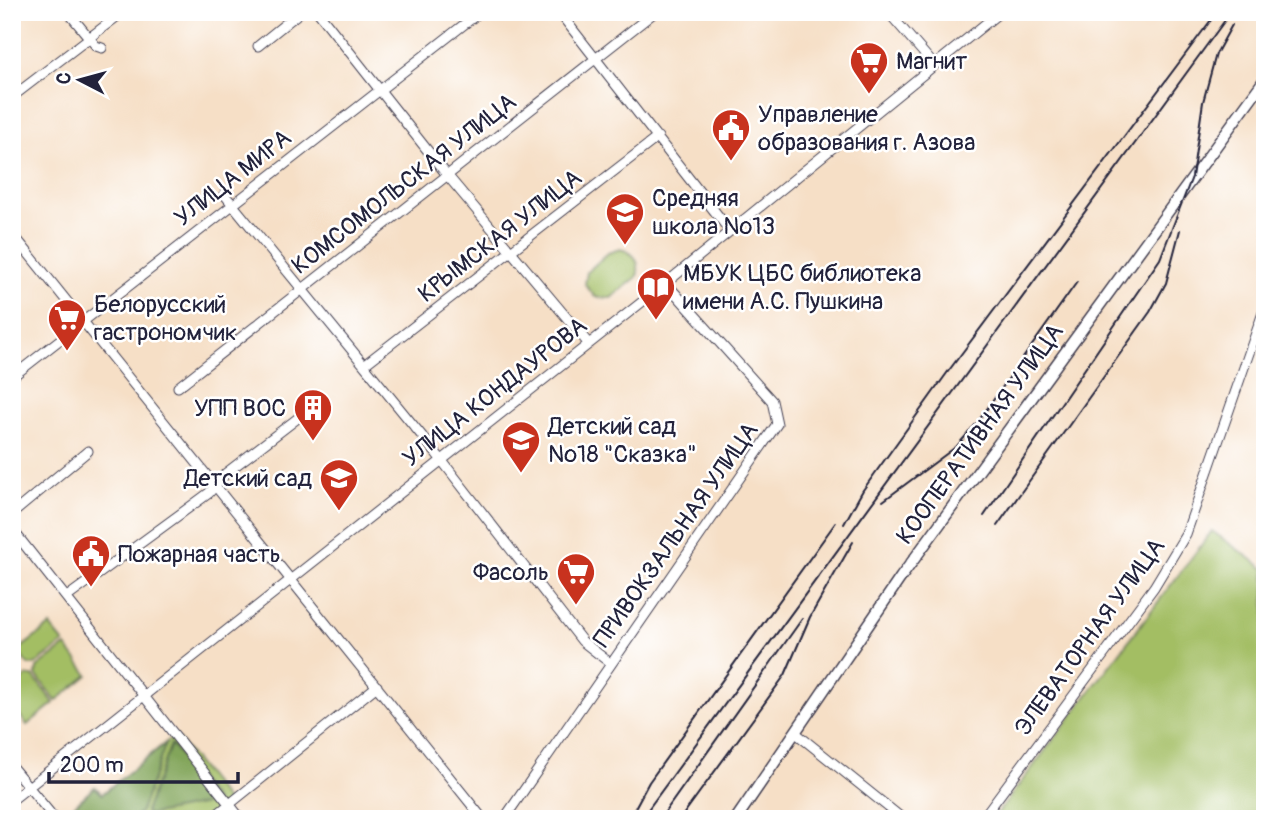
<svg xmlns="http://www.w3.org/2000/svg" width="1277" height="831" font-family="Pangolin,sans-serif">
	<rect width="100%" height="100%" fill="#fff"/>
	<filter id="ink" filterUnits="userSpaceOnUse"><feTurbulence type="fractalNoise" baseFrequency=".0143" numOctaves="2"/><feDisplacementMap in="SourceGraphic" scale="14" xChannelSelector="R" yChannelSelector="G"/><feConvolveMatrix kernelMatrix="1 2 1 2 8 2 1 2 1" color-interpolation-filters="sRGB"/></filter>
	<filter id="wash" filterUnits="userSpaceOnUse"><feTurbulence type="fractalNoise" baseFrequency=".00686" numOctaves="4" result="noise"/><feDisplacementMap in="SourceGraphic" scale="28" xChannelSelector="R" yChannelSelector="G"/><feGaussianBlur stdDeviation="1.57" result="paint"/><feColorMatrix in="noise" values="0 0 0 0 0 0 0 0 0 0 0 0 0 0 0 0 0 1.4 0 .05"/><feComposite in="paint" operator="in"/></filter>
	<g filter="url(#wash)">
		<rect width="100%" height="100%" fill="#f6dfc6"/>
		<path fill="#a3be64" stroke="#627050" stroke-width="2" d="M620 249C635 252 641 263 637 277L611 298 595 297 585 284 587 272 608 253Z
			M1212 531 1265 569V819H993Z
			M50 626 64 643 35 665H28L17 651Z
			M66 646 88 675 56 701 36 675 37 668Z
			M27 676H33L54 703 27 725 12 706V688Z
			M175 735 229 804 211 819H71L67 812 95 787 102 794Z"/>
		<path fill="#82a55a" stroke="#52644a" stroke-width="2" d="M166 743 141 811 135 817 73 819 67 812 95 787 102 794Z
			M171 744 216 802 149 815 145 812Z"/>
	</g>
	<g filter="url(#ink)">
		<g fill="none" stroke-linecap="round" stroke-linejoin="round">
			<g stroke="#423e50" stroke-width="11">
				<path id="minor" d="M68 12 96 46 102 48
					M318 12 447 175 588 343
					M559 12 730 231
					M888 12 934 65
					M258 46 300 12
					M12 97 123 12
					M224 194 436 453 582 641 610 663
					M12 233 483 819
					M364 365 658 137
					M12 377 480 12
					M178 387 655 12
					M12 514 88 451
					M12 529 241 819
					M67 597 209 493 226 473 298 418
					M797 734 903 819
					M12 767 55 819
					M12 800 666 283 1000 12
					M211 819 377 686
					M504 819 777 424 772 401 666 283
					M982 819 1154 587 1186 534 1265 307"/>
			</g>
			<g stroke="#423e50" stroke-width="13">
				<path id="major" d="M736 819 901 577 1265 79"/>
			</g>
			<use href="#minor" stroke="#fff" stroke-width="9"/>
			<use href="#major" stroke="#fff" stroke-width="10"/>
			<path stroke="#22223b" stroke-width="2" d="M883 501 957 446 977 423 1077 282
				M984 516 1160 259 1192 177 1203 102 1216 54 1232 25
				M844 524 863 490 947 373 1217 12
				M997 526 1150 312 1166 283 1180 230
				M629 819 649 782 836 522
				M641 819 1231 12
				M660 819 802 619
				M680 819 785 675 810 617 853 542"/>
		</g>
	</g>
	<defs>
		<g id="supermarket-pin" transform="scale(2.0125)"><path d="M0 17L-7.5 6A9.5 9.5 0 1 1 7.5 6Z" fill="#c8321e" stroke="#fff"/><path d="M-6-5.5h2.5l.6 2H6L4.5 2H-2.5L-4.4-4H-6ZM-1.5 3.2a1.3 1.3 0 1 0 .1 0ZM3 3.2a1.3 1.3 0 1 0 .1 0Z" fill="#fff"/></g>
		<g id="civic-pin" transform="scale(2.0125)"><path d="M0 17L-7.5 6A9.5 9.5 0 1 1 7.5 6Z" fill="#c8321e" stroke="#fff"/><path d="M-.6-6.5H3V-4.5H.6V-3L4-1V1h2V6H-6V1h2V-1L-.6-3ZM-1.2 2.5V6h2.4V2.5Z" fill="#fff"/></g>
		<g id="school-pin" transform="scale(2.0125)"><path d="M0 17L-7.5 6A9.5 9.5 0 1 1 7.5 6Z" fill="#c8321e" stroke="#fff"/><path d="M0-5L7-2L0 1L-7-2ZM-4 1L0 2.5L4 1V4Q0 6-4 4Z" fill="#fff"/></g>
		<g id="library-pin" transform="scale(2.0125)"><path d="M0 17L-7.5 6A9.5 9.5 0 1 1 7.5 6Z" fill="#c8321e" stroke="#fff"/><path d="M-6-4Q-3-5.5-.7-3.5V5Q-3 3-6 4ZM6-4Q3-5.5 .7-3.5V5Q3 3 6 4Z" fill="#fff"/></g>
		<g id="building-pin" transform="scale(2.0125)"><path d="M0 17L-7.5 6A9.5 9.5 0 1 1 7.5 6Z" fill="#c8321e" stroke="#fff"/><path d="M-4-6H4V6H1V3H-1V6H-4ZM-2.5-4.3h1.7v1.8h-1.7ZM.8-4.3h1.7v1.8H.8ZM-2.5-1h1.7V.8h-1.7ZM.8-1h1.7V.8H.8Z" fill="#fff"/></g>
	</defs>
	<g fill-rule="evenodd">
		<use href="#supermarket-pin" x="869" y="61"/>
		<use href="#civic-pin" x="731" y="128"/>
		<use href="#school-pin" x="625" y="212"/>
		<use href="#library-pin" x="656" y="287"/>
		<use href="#supermarket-pin" x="67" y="318"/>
		<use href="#building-pin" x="313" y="408"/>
		<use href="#school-pin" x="521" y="440"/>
		<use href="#school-pin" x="339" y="478"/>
		<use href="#civic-pin" x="91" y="554"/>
		<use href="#supermarket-pin" x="576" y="572"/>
	</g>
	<g text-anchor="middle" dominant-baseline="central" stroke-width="5" stroke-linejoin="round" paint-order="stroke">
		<g font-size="24" fill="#22223b" stroke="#fff" text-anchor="start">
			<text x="896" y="61">Магнит</text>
			<text x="758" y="114">Управление<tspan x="758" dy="28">образования г. Азова</tspan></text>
			<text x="652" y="198">Средняя<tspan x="652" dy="28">школа №13</tspan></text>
			<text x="683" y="273">МБУК ЦБС библиотека<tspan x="683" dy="28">имени А.С. Пушкина</tspan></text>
			<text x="94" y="304">Белорусский<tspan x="94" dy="28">гастрономчик</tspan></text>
			<text x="286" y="408" text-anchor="end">УПП ВОС</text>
			<text x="548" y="426">Детский сад<tspan x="548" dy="28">№18 "Сказка"</tspan></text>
			<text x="312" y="478" text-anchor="end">Детский сад</text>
			<text x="118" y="554">Пожарная часть</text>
			<text x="549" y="572" text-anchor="end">Фасоль</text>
		</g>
		<g font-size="24" fill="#22223b" stroke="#fff">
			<text transform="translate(233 178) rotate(-38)">УЛИЦА МИРА</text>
			<text transform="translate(404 184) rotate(-38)">КОМСОМОЛЬСКАЯ УЛИЦА</text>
			<text transform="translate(500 236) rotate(-38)">КРЫМСКАЯ УЛИЦА</text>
			<text transform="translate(495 392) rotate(-38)">УЛИЦА КОНДАУРОВА</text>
			<text transform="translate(980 434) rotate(-54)">КООПЕРАТИВНАЯ УЛИЦА</text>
			<text transform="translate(676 535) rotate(-55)">ПРИВОКЗАЛЬНАЯ УЛИЦА</text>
			<text transform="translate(1090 637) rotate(-54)">ЭЛЕВАТОРНАЯ УЛИЦА</text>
		</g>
	</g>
	<rect width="1277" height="831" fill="none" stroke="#fff" stroke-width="42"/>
	<g transform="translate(80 80) rotate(276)" stroke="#ffffff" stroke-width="5" paint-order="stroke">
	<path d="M0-5L12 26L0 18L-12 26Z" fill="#22223b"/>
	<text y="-10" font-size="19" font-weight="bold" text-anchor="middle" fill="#22223b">С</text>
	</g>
	<path d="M49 772v10h189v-10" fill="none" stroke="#22223b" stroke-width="3.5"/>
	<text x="60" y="772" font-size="21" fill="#22223b" stroke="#ffffff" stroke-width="5" paint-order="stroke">200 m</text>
</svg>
